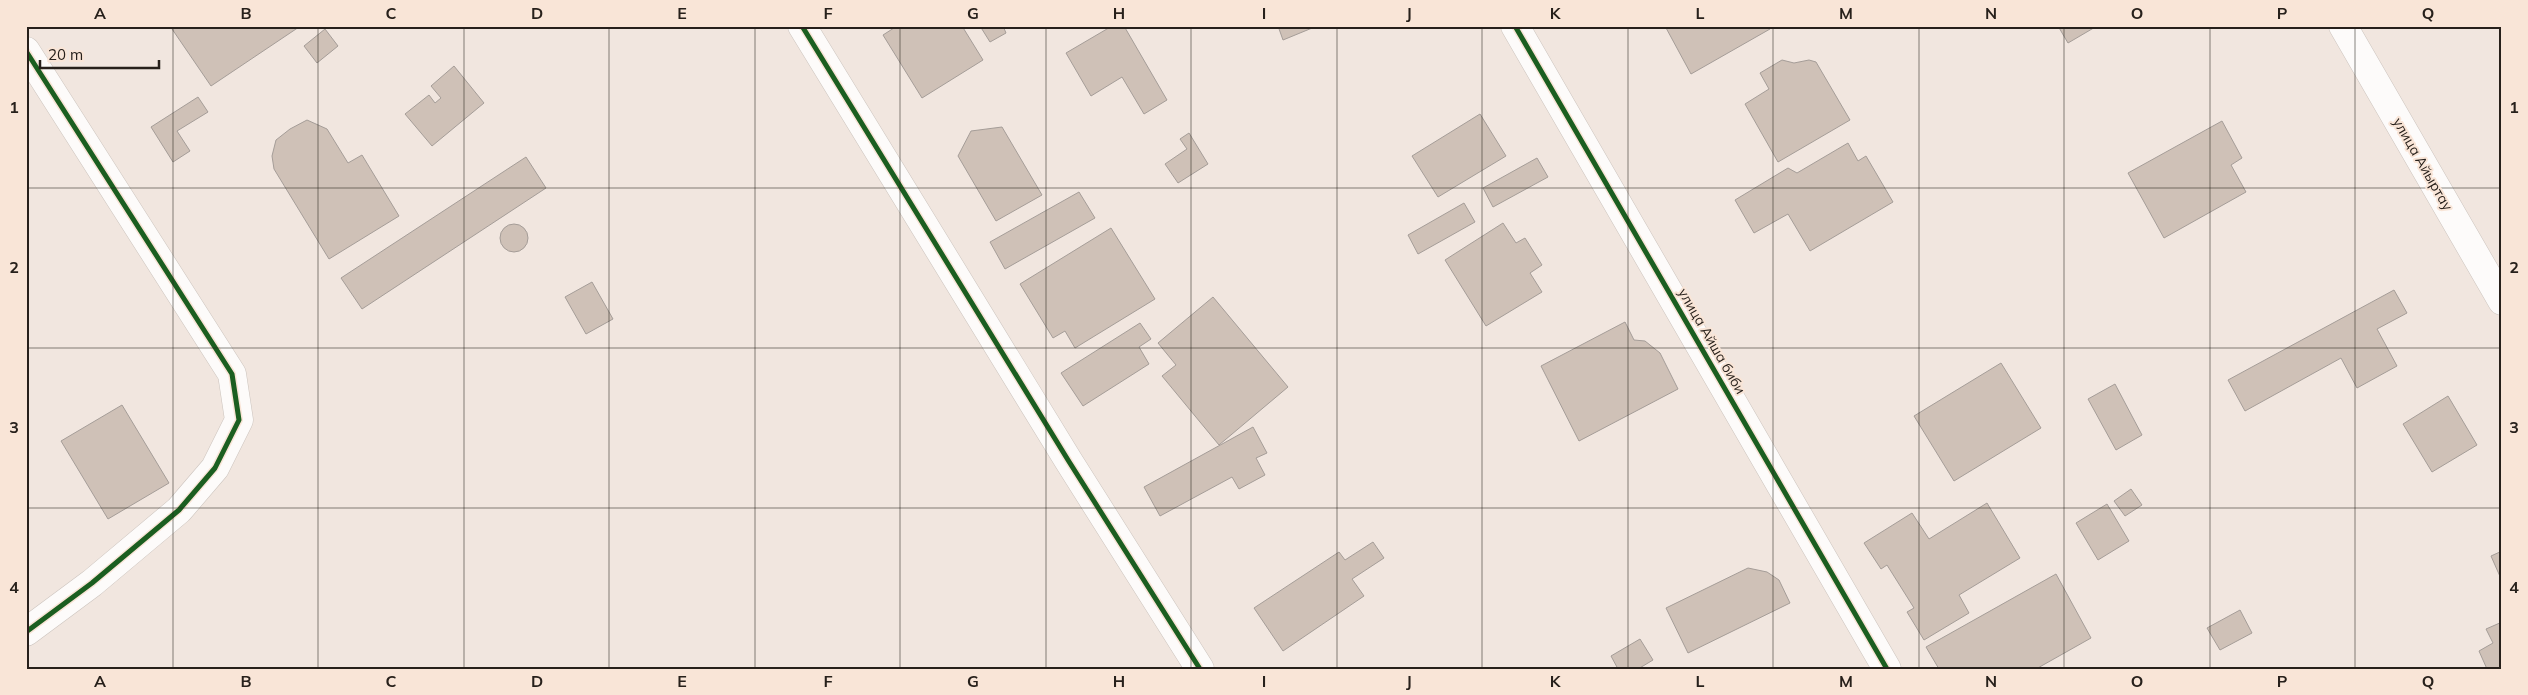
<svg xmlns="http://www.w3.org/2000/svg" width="2528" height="695" font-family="Mulish,sans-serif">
	<rect width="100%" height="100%" fill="#f1e6df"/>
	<path fill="#cfc1b7" stroke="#a59d98" d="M170 26H298L299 27 211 86Z
		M897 26H962L983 60 922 98 883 35Z
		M980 26H1003L1006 33 990 42Z
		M1112 26H1124L1167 100 1144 114 1122 77 1091 96 1066 53Z
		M1278 26H1317L1283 40Z
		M1665 26H1769L1770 29 1691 74Z
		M2058 26H2097L2068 43Z
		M325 29 338 46 317 63 304 46Z
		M1782 60 1794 63 1809 60 1816 62 1850 120 1778 162 1745 104 1769 89 1760 73Z
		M454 66 484 103 432 146 405 114 429 95 435 103 441 98 431 86Z
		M198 97 208 112 177 131 190 151 173 162 151 127Z
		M1480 114 1506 156 1438 197 1412 156Z
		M307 120 327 129 348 163 362 155 399 216 329 259 274 169 272 156 276 140 290 129Z
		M2222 121 2242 158 2231 165 2246 192 2164 238 2128 173Z
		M1002 127 1042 195 996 221 958 156 971 131Z
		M1189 133 1208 164 1178 183 1165 164 1187 149 1180 139Z
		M1848 143 1858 161 1866 156 1893 202 1810 251 1788 214 1754 233 1735 200 1788 168 1797 173Z
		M526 157 546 188 362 309 341 278Z
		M1537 158 1548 177 1493 207 1483 188Z
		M1079 192 1095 218 1005 269 990 242Z
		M1464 203 1475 222 1418 254 1408 235Z
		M1503 223 1516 243 1525 238 1542 265 1530 273 1542 292 1486 326 1445 260Z
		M500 238a14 14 0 1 1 28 0a14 14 0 1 1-28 0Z
		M1111 228 1155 299 1075 348 1065 331 1053 338 1020 284Z
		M592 282 613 319 586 334 565 297Z
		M2394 290 2407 313 2377 329 2397 366 2357 388 2341 358 2245 411 2228 380Z
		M1213 297 1288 387 1219 445 1162 376 1176 365 1158 343Z
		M1625 322 1634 340 1645 341 1660 353 1678 389 1579 441 1541 366Z
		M1140 323 1151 339 1139 347 1149 364 1083 406 1061 373Z
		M2001 363 2041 428 1954 481 1914 416Z
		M2115 384 2142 435 2116 450 2088 399Z
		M2448 396 2477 445 2432 472 2403 424Z
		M122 405 169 483 108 519 61 441Z
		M1253 427 1267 453 1256 458 1265 475 1239 489 1232 477 1160 516 1144 487Z
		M2131 489 2142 505 2125 516 2114 501Z
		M1987 503 2020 558 1959 595 1969 613 1924 640 1907 612 1914 608 1887 565 1881 569 1864 543 1912 513 1929 539Z
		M2107 504 2129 541 2098 560 2076 523Z
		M1373 542 1384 558 1352 579 1364 596 1283 651 1254 608 1339 552 1345 560Z
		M2502 551V581L2491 556Z
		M1748 568 1767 572 1779 580 1790 603 1688 653 1666 608Z
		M2056 574 2091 638 2036 669H1939L1926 647Z
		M2240 610 2252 633 2220 650 2207 628Z
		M2502 622V669H2487L2479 651 2493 643 2486 629Z
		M1640 639 1653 660 1638 669H1618L1611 656Z"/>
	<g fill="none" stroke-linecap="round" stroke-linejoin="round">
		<g stroke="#ccc4be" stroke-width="29">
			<path id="minor" d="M802 26 1068 460 1200 669
				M1515 26 1887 669
				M2343 26 2502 301
				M26 51 232 374 239 420 215 468 179 510 92 583 26 632"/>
		</g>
		<use href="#minor" stroke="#fdfbfa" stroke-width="28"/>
		<g stroke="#f9e5d7" stroke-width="8">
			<path id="cycleway" d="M802 26 1068 460 1200 669
				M1515 26 1887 669
				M26 51 232 374 239 420 215 468 179 510 92 583 26 632"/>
		</g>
		<use href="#cycleway" stroke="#1b5e20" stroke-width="5"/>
	</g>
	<path fill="none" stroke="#27201b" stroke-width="1" stroke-opacity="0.55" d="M173 26V669M318 26V669M464 26V669M609 26V669M755 26V669M900 26V669M1046 26V669M1191 26V669M1337 26V669M1482 26V669M1628 26V669M1773 26V669M1919 26V669M2064 26V669M2210 26V669M2355 26V669M26 188H2502M26 348H2502M26 508H2502"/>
	<g text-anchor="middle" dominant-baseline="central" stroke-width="4" stroke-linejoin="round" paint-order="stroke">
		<g font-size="14" fill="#27201b" stroke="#f9e5d7">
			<text transform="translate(2423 164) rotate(60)">улица Айыртау</text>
			<text transform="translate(1712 341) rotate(60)">улица Айша биби</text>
		</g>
	</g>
	<rect width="2528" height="695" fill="none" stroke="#f9e5d7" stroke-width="55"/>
	<path d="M40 60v8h119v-8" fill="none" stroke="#27201b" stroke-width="2.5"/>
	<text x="48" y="60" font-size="15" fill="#27201b" stroke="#f9e5d7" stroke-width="4" paint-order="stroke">20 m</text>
	<rect x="28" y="28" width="2472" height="640" fill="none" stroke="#27201b" stroke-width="2"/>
	<g font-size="16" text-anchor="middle" font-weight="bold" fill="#27201b">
		<text x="100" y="19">A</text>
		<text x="246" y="19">B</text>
		<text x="391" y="19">C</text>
		<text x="537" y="19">D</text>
		<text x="682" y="19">E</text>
		<text x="828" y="19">F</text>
		<text x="973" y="19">G</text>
		<text x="1119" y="19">H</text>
		<text x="1264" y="19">I</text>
		<text x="1409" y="19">J</text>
		<text x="1555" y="19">K</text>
		<text x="1700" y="19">L</text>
		<text x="1846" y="19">M</text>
		<text x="1991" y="19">N</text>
		<text x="2137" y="19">O</text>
		<text x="2282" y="19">P</text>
		<text x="2428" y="19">Q</text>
		<text x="14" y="113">1</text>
		<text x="2514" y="113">1</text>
		<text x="14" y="273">2</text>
		<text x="2514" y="273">2</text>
		<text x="14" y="433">3</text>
		<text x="2514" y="433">3</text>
		<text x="14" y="593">4</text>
		<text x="2514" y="593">4</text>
		<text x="100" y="687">A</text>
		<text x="246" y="687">B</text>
		<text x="391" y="687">C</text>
		<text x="537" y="687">D</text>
		<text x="682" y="687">E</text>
		<text x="828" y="687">F</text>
		<text x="973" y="687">G</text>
		<text x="1119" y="687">H</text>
		<text x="1264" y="687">I</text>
		<text x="1409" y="687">J</text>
		<text x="1555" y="687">K</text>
		<text x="1700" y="687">L</text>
		<text x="1846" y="687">M</text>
		<text x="1991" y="687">N</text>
		<text x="2137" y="687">O</text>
		<text x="2282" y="687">P</text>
		<text x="2428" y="687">Q</text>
	</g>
</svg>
